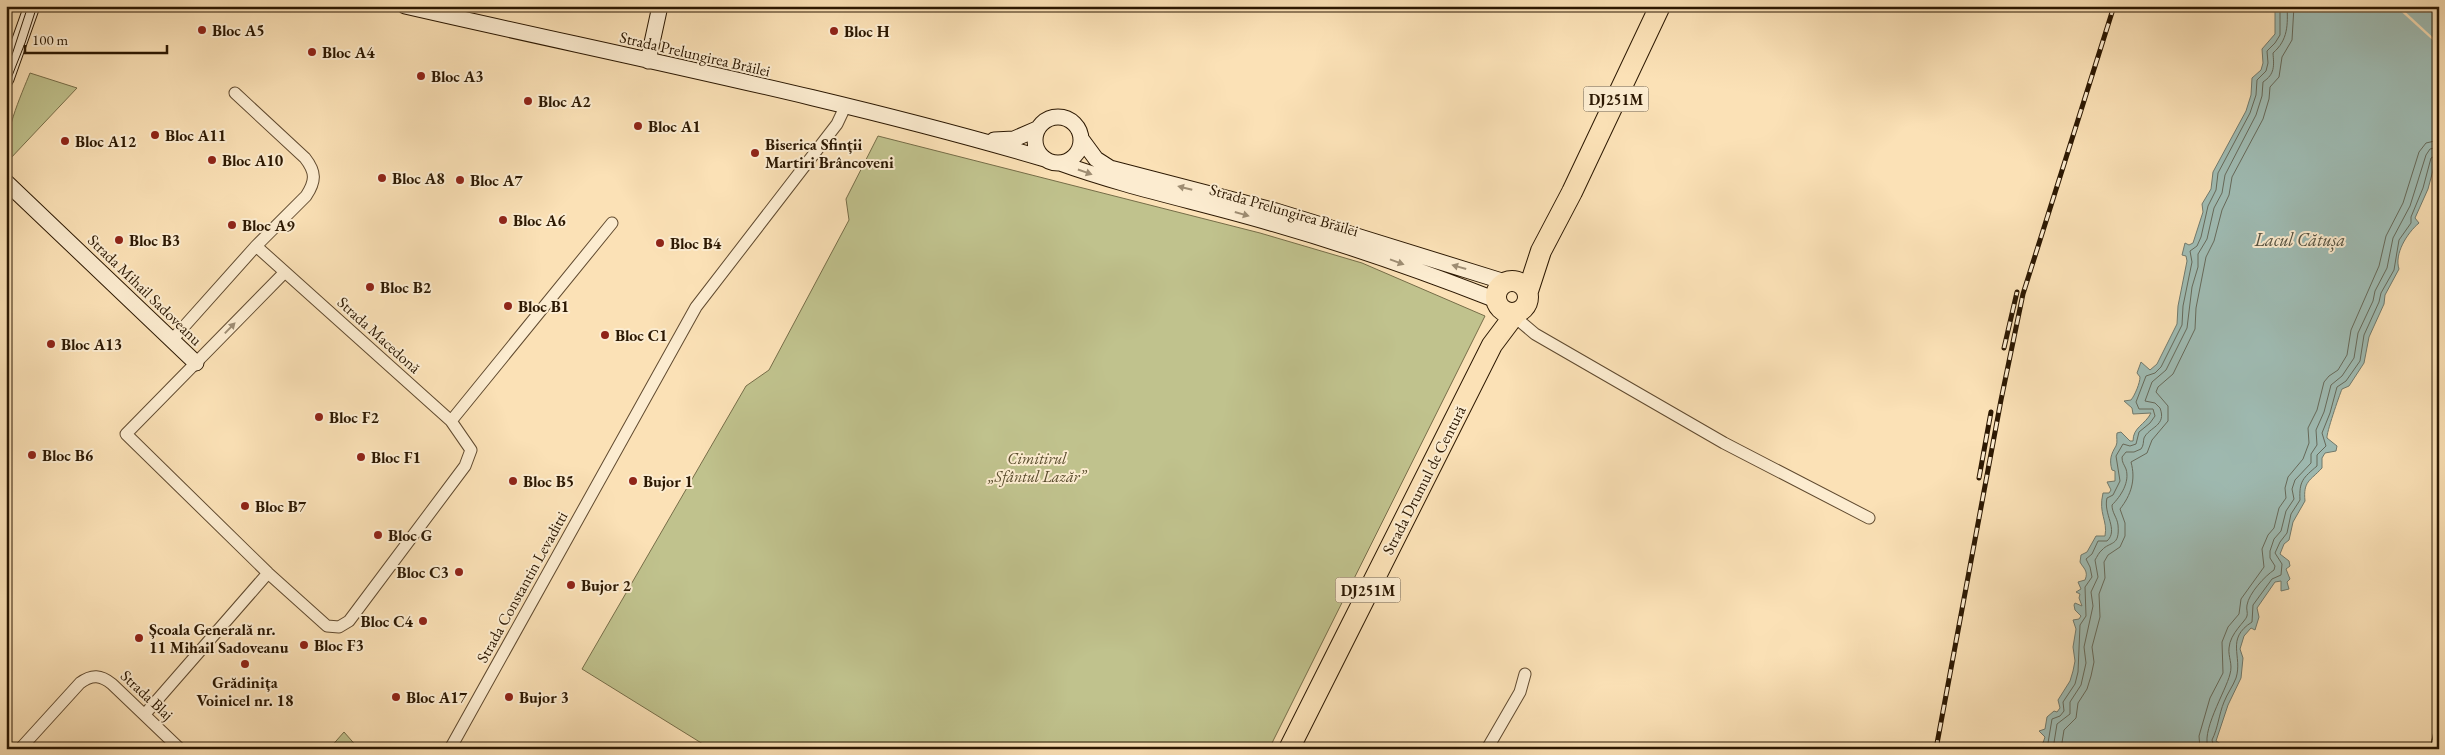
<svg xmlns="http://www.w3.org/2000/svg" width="2445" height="755" font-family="'EB Garamond',serif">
	<rect width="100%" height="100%" fill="#fbe1b6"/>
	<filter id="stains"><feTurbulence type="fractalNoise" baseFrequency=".004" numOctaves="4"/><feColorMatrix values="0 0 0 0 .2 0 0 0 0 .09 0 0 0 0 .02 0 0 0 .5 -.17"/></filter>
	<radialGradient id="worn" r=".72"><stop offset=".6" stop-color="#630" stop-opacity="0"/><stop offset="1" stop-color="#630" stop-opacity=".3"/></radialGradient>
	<path fill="#c0c28d" stroke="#766d48" d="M30 73 77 88 9 160C0 141 22 93 30 73Z
		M878 136 1260 233 1362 263 1485 316 1269 749H711L582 669 746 386 769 370 849 220 846 199Z
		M344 732 359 749H329Z"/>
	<path fill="#9fbcb4" stroke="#717a6d" d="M2275 6H2439V158L2436 159 2428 189 2415 218 2419 223C2407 233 2394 254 2399 269L2385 295 2384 304 2369 337 2364 363 2349 386 2342 389C2339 396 2326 434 2327 438L2337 446 2336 451 2325 453 2322 458V468C2310 481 2303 481 2305 501L2293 522 2289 540 2284 544 2280 554 2289 561 2290 566 2286 569 2290 579 2287 582 2289 589 2281 591V581L2275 582 2257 608 2259 617 2255 630 2251 628 2244 636 2240 649 2243 658 2241 678 2228 705 2216 741 2229 749H2036V745L2043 743 2045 737 2039 731 2045 729 2047 717 2054 711 2057 712 2060 708 2058 700 2070 681 2073 671 2075 661 2073 647 2076 629 2073 620 2079 619 2081 616 2075 610 2074 605 2075 603 2082 606 2079 598 2080 594 2076 592 2081 589 2078 582 2085 580C2089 571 2083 568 2080 562L2081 555 2087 552 2096 536H2105C2108 520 2098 514 2103 493H2109L2111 490 2107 482 2115 481V471L2112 470C2109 460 2111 454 2116 446 2118 442 2116 437 2117 433L2121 432 2130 441H2133C2133 427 2145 425 2151 413L2133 414 2132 408 2124 401 2131 400C2135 395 2140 383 2140 377L2137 373 2141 362 2150 370 2157 364 2177 324 2178 306 2187 261 2186 256 2182 255 2185 243 2189 245 2193 243 2203 212 2202 204 2211 189 2213 172 2246 111 2251 95 2252 78 2261 70 2263 63 2262 49 2275 34Z"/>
	<path fill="#fbe1b6" d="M2395 6H2399L2439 43V46Z"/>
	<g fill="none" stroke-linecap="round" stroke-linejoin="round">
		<path stroke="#666a5b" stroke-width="1" d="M2044 749 2048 743 2052 719 2060 716 2064 711 2063 702 2075 684 2078 672 2080 625 2086 616 2085 587 2092 577 2090 567 2086 559 2092 554 2098 541H2107C2119 530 2103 514 2107 498L2113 495 2120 481 2116 456 2123 444 2130 446 2136 444 2139 432 2150 423 2155 416 2153 409H2139L2136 402 2146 376 2155 373 2161 367 2182 325 2183 306 2192 262 2190 251 2197 246 2201 237 2208 206 2216 190 2218 173 2250 113 2256 95 2257 80 2266 71 2268 63 2267 51 2275 43 2280 35V6
			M2053 749 2057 724 2070 714V702L2081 685 2086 663 2084 647 2093 606 2091 592 2098 577 2095 560C2097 557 2099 552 2102 550 2110 541 2120 547 2118 525 2117 517 2112 513 2112 505 2121 496 2130 482 2126 469 2124 464 2122 463 2122 457L2126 452H2134L2141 449C2144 445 2143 442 2144 438 2149 427 2167 426 2160 408L2155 403 2145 401 2152 382 2166 370 2187 328 2192 287 2198 267V254L2207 239 2214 208 2222 193 2225 175 2256 115 2262 96 2263 82C2275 74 2274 66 2273 53 2288 40 2288 25 2287 6
			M2061 749 2064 730 2076 718 2078 703 2087 689 2091 676 2094 662 2092 647 2100 617 2099 594 2105 578 2104 562 2108 555 2120 547 2125 536V523L2120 509C2131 495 2136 480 2131 462L2147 453 2152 440 2168 421V406L2156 392 2158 387 2173 374 2195 329 2196 308 2206 257 2214 241 2222 210 2229 195 2232 177 2263 119 2269 99 2270 87 2279 77 2282 57 2292 40 2294 6
			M2200 749 2199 736 2210 698 2223 673 2222 642 2228 627 2239 614 2241 599 2264 567 2262 549 2268 535 2274 528 2279 508 2286 498 2285 488 2288 477 2303 459 2309 443 2308 428 2317 410 2324 382 2329 376 2338 370 2347 355 2351 330 2379 266 2386 236 2403 203 2419 152 2426 143 2439 140
			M2209 749C2199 734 2226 691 2230 674 2233 664 2228 657 2229 648 2230 633 2246 621 2247 616 2248 613 2246 609 2247 605 2249 593 2265 576 2274 570L2275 566 2270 558V551L2274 539 2281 531 2286 511 2294 499 2292 489 2295 480 2311 463V454L2317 445 2316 430 2324 412 2331 385 2342 376 2354 358 2358 333 2373 301 2375 291 2387 268 2393 238 2410 206 2426 155 2430 149 2439 147
			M2220 749 2213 744 2212 740C2218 728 2219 714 2224 702 2227 694 2233 686 2236 678 2243 656 2225 639 2252 622L2253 605 2272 579 2281 575 2282 564 2275 553 2280 542 2287 533 2291 514 2300 500C2299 481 2303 478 2317 466V455L2326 446 2322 433 2330 413 2337 387 2346 381 2360 361 2364 335 2379 302 2381 293 2394 270 2399 240 2411 223V217L2423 188 2431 158 2439 154"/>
		<g stroke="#604a2f" stroke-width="13">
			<path id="street" d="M235 93 305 158C316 172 316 181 306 196L256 246 451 421
				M284 273 126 434 268 573 327 626 339 627 349 621 465 466 471 450 451 421 612 223
				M1516 313 1522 323 1535 334 1724 443 1869 518
				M172 340 256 246
				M145 714 268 573
				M20 749 80 683C92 674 101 675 112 684L180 749
				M450 749 696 307 837 124 845 107
				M1487 749 1520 692 1525 674"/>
		</g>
		<g stroke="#2c1802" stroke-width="17">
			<path id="secondary" d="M405 6C618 55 835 97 1045 159
				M648 61 660 6
				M6 79 32 6
				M1035 140a23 23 0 1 1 46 0a23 23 0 1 1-46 0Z
				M994 140 1014 139 1037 129
				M1082 140 1096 159 1110 168 1276 211 1505 282
				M1060 163C1129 188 1200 202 1271 223 1348 245 1422 271 1496 300
				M6 182 196 363"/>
		</g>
		<g stroke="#2c1802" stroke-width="22">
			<path id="highway" d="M1496 297a16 16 0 1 1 32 0a16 16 0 1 1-32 0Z
				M1528 291 1541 251 1572 192 1660 6
				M1289 749 1492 345 1516 313"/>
		</g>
		<use href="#street" stroke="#fcecd0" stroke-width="11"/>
		<use href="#secondary" stroke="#fcecd0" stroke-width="15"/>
		<use href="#highway" stroke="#fbe1b6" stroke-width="20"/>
		<path stroke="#2c1802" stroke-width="1" d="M6 73 28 6
			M6 91 25 43 37 6"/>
		<g stroke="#2c1802" stroke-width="5">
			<path id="rail" d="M2004 348 2017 292
				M1979 478 1991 412
				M1936 749 2001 400 2023 294 2114 6
				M2432 749 2439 718"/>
		</g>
		<use href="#rail" stroke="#fcecd0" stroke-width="3" stroke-dasharray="9" stroke-linecap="butt"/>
	</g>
	<defs><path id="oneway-solid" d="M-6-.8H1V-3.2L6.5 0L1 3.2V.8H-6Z" transform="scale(1.25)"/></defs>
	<g fill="#9e8d73">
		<use href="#oneway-solid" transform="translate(1085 172) rotate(19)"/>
		<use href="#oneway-solid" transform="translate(1185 188) rotate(-166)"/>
		<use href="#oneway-solid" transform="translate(1242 214) rotate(16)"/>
		<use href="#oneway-solid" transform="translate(1397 262) rotate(20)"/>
		<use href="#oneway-solid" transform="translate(1459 267) rotate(-164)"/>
		<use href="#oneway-solid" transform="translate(230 328) rotate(-46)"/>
	</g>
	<g fill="#8f2418" stroke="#fcecd0" stroke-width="2">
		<circle cx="202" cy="30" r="5"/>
		<circle cx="834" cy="31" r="5"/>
		<circle cx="312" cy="52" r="5"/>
		<circle cx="421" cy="76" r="5"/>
		<circle cx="528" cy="101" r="5"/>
		<circle cx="638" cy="126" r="5"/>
		<circle cx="155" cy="135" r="5"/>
		<circle cx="65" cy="141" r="5"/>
		<circle cx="755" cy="153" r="5"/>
		<circle cx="212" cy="160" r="5"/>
		<circle cx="382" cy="178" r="5"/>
		<circle cx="460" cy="180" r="5"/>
		<circle cx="503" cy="220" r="5"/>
		<circle cx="232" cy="225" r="5"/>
		<circle cx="119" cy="240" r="5"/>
		<circle cx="660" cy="243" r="5"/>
		<circle cx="370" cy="287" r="5"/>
		<circle cx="508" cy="306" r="5"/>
		<circle cx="605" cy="335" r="5"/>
		<circle cx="51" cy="344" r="5"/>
		<circle cx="319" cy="417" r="5"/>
		<circle cx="32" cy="455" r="5"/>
		<circle cx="361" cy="457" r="5"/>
		<circle cx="513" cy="481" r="5"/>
		<circle cx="633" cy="481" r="5"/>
		<circle cx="245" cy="506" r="5"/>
		<circle cx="378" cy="535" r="5"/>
		<circle cx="459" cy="572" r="5"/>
		<circle cx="571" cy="585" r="5"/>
		<circle cx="423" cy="621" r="5"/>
		<circle cx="139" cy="638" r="5"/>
		<circle cx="304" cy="645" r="5"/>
		<circle cx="245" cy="664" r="5"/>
		<circle cx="396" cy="697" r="5"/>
		<circle cx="509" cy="697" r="5"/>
	</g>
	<g text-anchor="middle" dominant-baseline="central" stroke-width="4" stroke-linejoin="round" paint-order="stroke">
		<g fill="#fcecd0" stroke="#6a5840" stroke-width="1">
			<rect x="1583.5" y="86.5" width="65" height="25" rx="4"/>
			<rect x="1335.5" y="577.5" width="65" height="25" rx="4"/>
		</g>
		<g font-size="15" font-weight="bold" fill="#2c1802">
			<text x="1616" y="99">DJ251M</text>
			<text x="1368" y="590">DJ251M</text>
		</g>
		<g font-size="16" font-weight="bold" fill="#2c1802" stroke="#fcecd0" text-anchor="start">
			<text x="212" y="30">Bloc A5</text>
			<text x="844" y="31">Bloc H</text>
			<text x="322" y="52">Bloc A4</text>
			<text x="431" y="76">Bloc A3</text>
			<text x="538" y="101">Bloc A2</text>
			<text x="648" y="126">Bloc A1</text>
			<text x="165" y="135">Bloc A11</text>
			<text x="75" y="141">Bloc A12</text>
			<text x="765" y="144">Biserica Sfinții<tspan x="765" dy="18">Martiri Brâncoveni</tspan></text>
			<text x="222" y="160">Bloc A10</text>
			<text x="392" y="178">Bloc A8</text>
			<text x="470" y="180">Bloc A7</text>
			<text x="513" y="220">Bloc A6</text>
			<text x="242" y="225">Bloc A9</text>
			<text x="129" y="240">Bloc B3</text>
			<text x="670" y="243">Bloc B4</text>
			<text x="380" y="287">Bloc B2</text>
			<text x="518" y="306">Bloc B1</text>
			<text x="615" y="335">Bloc C1</text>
			<text x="61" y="344">Bloc A13</text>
			<text x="329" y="417">Bloc F2</text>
			<text x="42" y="455">Bloc B6</text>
			<text x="371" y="457">Bloc F1</text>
			<text x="523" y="481">Bloc B5</text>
			<text x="643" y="481">Bujor 1</text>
			<text x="255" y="506">Bloc B7</text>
			<text x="388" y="535">Bloc G</text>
			<text x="449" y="572" text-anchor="end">Bloc C3</text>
			<text x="581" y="585">Bujor 2</text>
			<text x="413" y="621" text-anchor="end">Bloc C4</text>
			<text x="149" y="629">Școala Generală nr.<tspan x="149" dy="18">11 Mihail Sadoveanu</tspan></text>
			<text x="314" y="645">Bloc F3</text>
			<text x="245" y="682" text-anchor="middle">Grădinița<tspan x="245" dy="18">Voinicel nr. 18</tspan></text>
			<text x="406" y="697">Bloc A17</text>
			<text x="519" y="697">Bujor 3</text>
		</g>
		<g font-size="16" fill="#2c1802" stroke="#fcecd0">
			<text transform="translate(695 54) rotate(13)">Strada Prelungirea Brăilei</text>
			<text transform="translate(1284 210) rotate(16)">Strada Prelungirea Brăilei</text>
			<text transform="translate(145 290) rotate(44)">Strada Mihail Sadoveanu</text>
			<text transform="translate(379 335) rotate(42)">Strada Macedonă</text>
			<text transform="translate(1424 480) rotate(-63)">Strada Drumul de Centură</text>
			<text transform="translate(522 587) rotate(-61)">Strada Constantin Levaditti</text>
			<text transform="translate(147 695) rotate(43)">Strada Blaj</text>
		</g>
		<g font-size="16" font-style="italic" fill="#584b2c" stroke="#fcecd0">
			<text x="1037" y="458">Cimitirul<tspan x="1037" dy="18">„Sfântul Lazăr”</tspan></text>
		</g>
		<g font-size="18" font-style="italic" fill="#545140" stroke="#fcecd0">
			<text x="2300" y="239">Lacul Cătușa</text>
		</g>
	</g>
	<rect width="2445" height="755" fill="none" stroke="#fbe1b6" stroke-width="25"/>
	<rect x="8" y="8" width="2430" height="740" fill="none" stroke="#2c1802" stroke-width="2.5"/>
	<rect x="12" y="12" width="2420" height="730" fill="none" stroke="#2c1802"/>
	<path d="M25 45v8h142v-8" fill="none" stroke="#2c1802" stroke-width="2.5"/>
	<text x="32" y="45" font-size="15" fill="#2c1802" stroke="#fcecd0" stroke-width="4" paint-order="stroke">100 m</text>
	<rect width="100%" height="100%" filter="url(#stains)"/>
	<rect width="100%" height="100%" fill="url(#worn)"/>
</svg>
